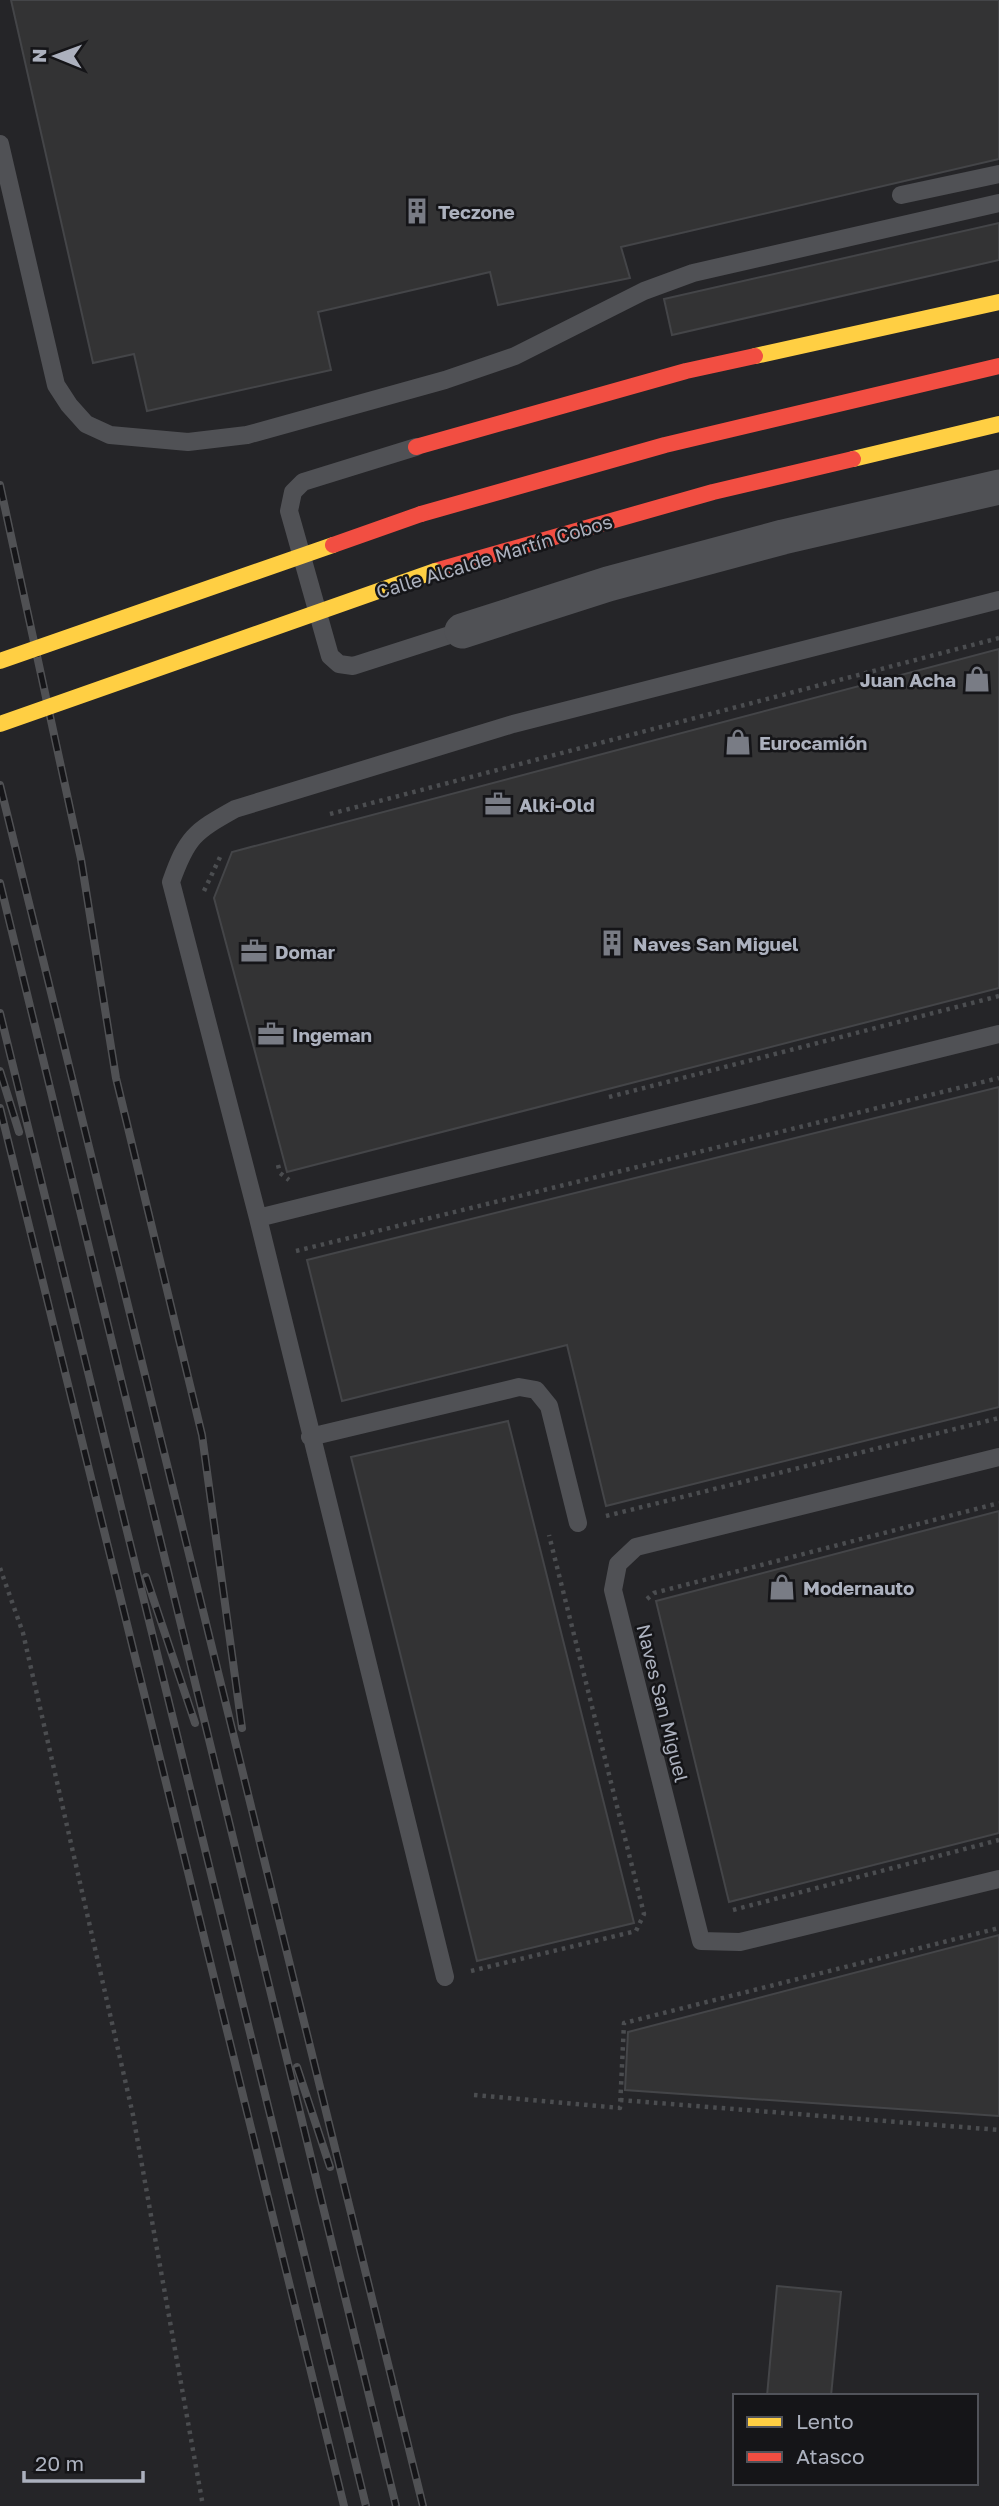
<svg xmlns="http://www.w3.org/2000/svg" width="999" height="2506" font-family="'Golos Text',sans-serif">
	<rect width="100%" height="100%" fill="#1b1b1c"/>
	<path fill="#252528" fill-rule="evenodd" d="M0 0H999V2506H0ZM735 2396H976V2483H735Z"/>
	<path fill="#333334" stroke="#444548" stroke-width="2" d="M11 0H999V159L621 247 630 278 498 305 490 272 318 312 331 370 147 411 134 354 93 363Z
		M999 223V260L672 335 664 299Z
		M999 649V988L287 1172 214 898 232 852Z
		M999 1087V1407L606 1506 567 1345 342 1401 307 1260Z
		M508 1421 634 1923 477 1961 351 1457Z
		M999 1511V1833L729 1902 656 1601Z
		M999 1935V2116L625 2090 628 2032Z
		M777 2286 841 2292 831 2396H767Z"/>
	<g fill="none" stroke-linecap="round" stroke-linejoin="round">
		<path stroke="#4b4d50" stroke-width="4.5" stroke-dasharray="3.5 5" stroke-linecap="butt" d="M330 814 999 638
			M204 891 221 855
			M609 1097 999 996
			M278 1165 280 1173 289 1180
			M296 1251 999 1078
			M606 1516 999 1418
			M0 1568 23 1633 133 2115 203 2506
			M647 1599 654 1593 999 1503
			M733 1910 999 1840
			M471 1971 636 1931 644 1914 549 1535
			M474 2095 620 2108 624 2023 999 1928
			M620 2100 999 2130"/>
		<path stroke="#505155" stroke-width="18" d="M0 144 56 385 69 405 86 424 110 435 188 442 247 435 445 380 515 356 644 291 693 273 999 203
			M901 195 999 174
			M416 447 303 482 293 492 289 511 330 656 339 664 353 666 462 631
			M258 1218 999 1034
			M310 1437 519 1387 536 1390 549 1406 578 1523
			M999 1457 636 1547 618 1564 613 1590 701 1941 740 1942 999 1879
			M445 1977 258 1218 171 882C187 837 194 832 235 809L513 724 999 600"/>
		<path stroke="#505155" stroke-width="35" d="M462 631 608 584 783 537 999 487"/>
		<path stroke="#ffcf43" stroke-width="16" d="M755 356 999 302
			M853 459 999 424"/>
		<path stroke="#f24e42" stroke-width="16" d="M416 447 686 371 755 356
			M421 514 665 445 999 366
			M435 571 713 492 853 459"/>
		<g stroke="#505154" stroke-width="8">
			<path id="rail" d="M0 485 81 859 116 1078 202 1435 242 1728
				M0 785 423 2506
				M0 883 396 2506
				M0 1013 366 2506
				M0 1071 19 1132
				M0 1108 344 2506
				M146 1577 195 1723
				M297 2067 330 2167"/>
		</g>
		<use href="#rail" stroke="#151518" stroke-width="5" stroke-dasharray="16" stroke-linecap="butt"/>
		<path stroke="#ffcf43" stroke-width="16" d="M0 661 333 545
			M0 724 435 571"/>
		<path stroke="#f24e42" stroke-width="16" d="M333 545 421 514"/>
	</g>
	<defs>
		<g id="building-bare" transform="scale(2.1)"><path d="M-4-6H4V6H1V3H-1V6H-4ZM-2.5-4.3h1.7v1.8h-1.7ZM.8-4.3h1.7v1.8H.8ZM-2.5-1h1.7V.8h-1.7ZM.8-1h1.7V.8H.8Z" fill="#797c85" stroke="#151518" stroke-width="2.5" paint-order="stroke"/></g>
		<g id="shop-bare" transform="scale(2.1)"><path d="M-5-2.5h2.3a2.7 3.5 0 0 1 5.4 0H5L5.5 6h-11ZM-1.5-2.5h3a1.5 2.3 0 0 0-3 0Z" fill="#797c85" stroke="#151518" stroke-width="2.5" paint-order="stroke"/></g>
		<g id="office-bare" transform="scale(2.1)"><path d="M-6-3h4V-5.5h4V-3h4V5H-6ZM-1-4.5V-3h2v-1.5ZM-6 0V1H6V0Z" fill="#797c85" stroke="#151518" stroke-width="2.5" paint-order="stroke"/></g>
	</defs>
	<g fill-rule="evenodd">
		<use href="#building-bare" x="417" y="211"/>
		<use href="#shop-bare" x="977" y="679"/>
		<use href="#shop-bare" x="738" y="742"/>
		<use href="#office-bare" x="498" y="804"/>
		<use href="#building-bare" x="612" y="943"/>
		<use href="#office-bare" x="254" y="951"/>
		<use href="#office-bare" x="271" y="1034"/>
		<use href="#shop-bare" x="782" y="1587"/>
	</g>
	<g text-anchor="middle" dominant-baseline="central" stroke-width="5" stroke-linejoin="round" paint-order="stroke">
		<g font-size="19" font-weight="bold" fill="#acb1be" stroke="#151518" text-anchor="start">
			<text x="438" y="211">Teczone</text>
			<text x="956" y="679" text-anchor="end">Juan Acha</text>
			<text x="759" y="742">Eurocamión</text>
			<text x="519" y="804">Alki-Old</text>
			<text x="633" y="943">Naves San Miguel</text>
			<text x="275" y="951">Domar</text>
			<text x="292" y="1034">Ingeman</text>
			<text x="803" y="1587">Modernauto</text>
		</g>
		<g font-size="19" fill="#acb1be" stroke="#151518">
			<text transform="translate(494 556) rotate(-17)">Calle Alcalde Martín Cobos</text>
			<text transform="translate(663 1703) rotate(76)">Naves San Miguel</text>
		</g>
	</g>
	<rect x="733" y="2394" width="245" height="91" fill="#151518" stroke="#51535a" stroke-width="2"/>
	<rect x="747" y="2417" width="35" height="10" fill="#ffcf43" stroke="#51535a" stroke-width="2"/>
	<text x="796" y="2429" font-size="21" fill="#acb1be">Lento</text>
	<rect x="747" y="2452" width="35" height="10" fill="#f24e42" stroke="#51535a" stroke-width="2"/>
	<text x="796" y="2464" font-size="21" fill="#acb1be">Atasco</text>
	<g transform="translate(56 56) rotate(271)" stroke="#151518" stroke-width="5" paint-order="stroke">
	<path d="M0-5L12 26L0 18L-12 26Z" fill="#acb1be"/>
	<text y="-10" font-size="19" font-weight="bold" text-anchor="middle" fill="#acb1be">N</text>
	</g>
	<path d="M24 2471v10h119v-10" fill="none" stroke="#acb1be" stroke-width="3.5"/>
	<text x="35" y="2471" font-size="21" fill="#acb1be" stroke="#151518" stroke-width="5" paint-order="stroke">20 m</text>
</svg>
